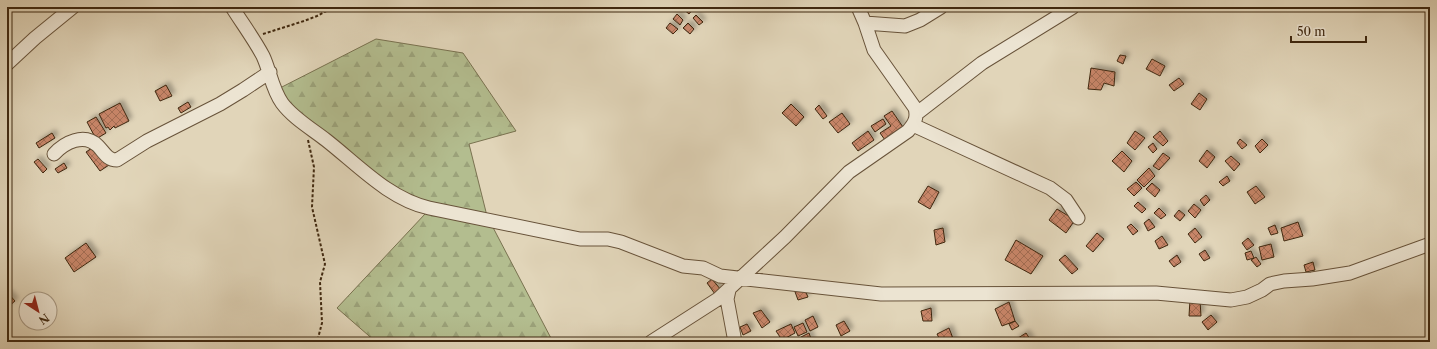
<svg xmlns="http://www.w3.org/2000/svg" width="1437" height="349" font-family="'Libre Caslon Text',serif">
	<defs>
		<pattern id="forest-firs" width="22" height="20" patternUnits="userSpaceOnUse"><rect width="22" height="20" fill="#b3bd8f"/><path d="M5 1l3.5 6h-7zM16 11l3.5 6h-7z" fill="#9ba27a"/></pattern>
		<pattern id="building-cross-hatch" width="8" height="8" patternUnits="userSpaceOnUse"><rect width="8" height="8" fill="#c78567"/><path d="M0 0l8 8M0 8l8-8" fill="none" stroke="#a36d53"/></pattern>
		<filter id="shadow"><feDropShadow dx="3.5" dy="-3.5" stdDeviation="2" flood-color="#0004"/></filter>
	</defs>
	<rect width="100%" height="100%" fill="#e1d5b9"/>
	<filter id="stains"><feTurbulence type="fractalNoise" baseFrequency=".005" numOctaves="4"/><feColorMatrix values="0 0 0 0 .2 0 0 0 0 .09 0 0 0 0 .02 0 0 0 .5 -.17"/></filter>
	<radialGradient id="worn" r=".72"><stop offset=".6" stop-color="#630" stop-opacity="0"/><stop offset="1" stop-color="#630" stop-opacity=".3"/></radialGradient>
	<path fill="url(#forest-firs)" stroke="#797250" d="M376 39 463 53 516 131 469 144 487 216 553 342H376L337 308 425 214 315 135 278 89Z"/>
	<path fill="url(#building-cross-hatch)" stroke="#3f2810" filter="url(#shadow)" d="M683 7H691L693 9 689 14 682 8Z
		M677 14 683 20 680 25 673 19Z
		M696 15 703 22 699 25 693 18Z
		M670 23 678 29 673 34 666 28Z
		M688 23 694 29 690 34 683 28Z
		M1120 55 1126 56 1123 64 1117 61Z
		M1152 59 1165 66 1160 76 1146 69Z
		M1091 68 1115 72 1114 86 1104 83 1101 90 1088 89Z
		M1179 78 1184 84 1174 91 1169 85Z
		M166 85 172 96 160 101 155 91Z
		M1199 93 1207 99 1200 110 1191 104Z
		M188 102 191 107 181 113 178 108Z
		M120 103 129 121 115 128 114 126 110 130 108 127 106 128 99 114Z
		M791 104 804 117 796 126 782 113Z
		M819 105 827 116 823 119 815 109Z
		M892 111 903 127 885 140 880 133 891 126 884 116Z
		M842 113 850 124 838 133 829 122Z
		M96 117 106 133 96 139 87 122Z
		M883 119 886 124 875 132 871 126Z
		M868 131 874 140 858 151 852 143Z
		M1135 131 1145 138 1135 150 1127 143Z
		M1160 131 1168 141 1163 146 1153 137Z
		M52 133 55 138 39 148 36 143Z
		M1240 139 1247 145 1242 149 1237 143Z
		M1262 139 1268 145 1260 153 1255 146Z
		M1153 143 1157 149 1153 153 1148 147Z
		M95 146 109 165 100 171 86 152Z
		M1207 150 1215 157 1207 168 1199 161Z
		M1122 151 1132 161 1124 172 1112 161Z
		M1163 153 1170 158 1159 170 1153 166Z
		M1231 156 1240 164 1234 171 1225 161Z
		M38 159 47 169 43 173 34 162Z
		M64 163 67 168 58 173 55 169Z
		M1149 168 1155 176 1144 187 1137 180Z
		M1227 176 1230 181 1223 186 1219 182Z
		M1136 182 1142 188 1134 196 1127 189Z
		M1152 183 1160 190 1155 197 1146 189Z
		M928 186 939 192 930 209 918 202Z
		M1256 186 1265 197 1255 204 1247 192Z
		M1206 195 1210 200 1204 206 1200 200Z
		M1138 202 1146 209 1142 213 1134 206Z
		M1194 204 1201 210 1195 218 1188 211Z
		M1159 208 1166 215 1161 219 1154 213Z
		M1057 209 1075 220 1066 233 1049 220Z
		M1179 210 1185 215 1180 221 1174 216Z
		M1149 219 1155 227 1148 231 1144 223Z
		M1298 222 1303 236 1284 241 1281 228Z
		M1131 224 1138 231 1133 235 1127 227Z
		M1275 225 1278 233 1271 235 1268 228Z
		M943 228 945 242 936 245 934 230Z
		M1195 228 1202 237 1195 243 1188 234Z
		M1097 233 1104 239 1093 252 1086 246Z
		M1162 236 1168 245 1159 249 1155 241Z
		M1248 238 1254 245 1247 250 1242 243Z
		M1016 240 1043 256 1031 274 1005 260Z
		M86 243 96 257 74 272 65 258Z
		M1271 244 1274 257 1262 260 1259 247Z
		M1205 250 1210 258 1204 261 1199 254Z
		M1251 251 1254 258 1247 260 1245 253Z
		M1065 255 1078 269 1072 274 1059 260Z
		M1177 255 1181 262 1174 267 1169 261Z
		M1256 257 1261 264 1257 267 1251 260Z
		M1313 262 1315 270 1306 272 1304 265Z
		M712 279 721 290 715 294 707 283Z
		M804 288 808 297 798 300 794 289Z
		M7 292 15 301 8 307 7 306Z
		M1190 300 1200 301 1201 316H1189Z
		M1009 302 1015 321 1002 326 995 309Z
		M931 308 932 321H923L921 311Z
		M761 310 770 322 762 328 753 313Z
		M1211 315 1217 322 1208 330 1202 322Z
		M813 316 818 327 810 331 805 320Z
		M844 321 850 331 841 336 836 325Z
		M1015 321 1019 326 1012 330 1009 324Z
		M803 323 807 332 798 336 794 327Z
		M747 324 751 331 743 335 740 327Z
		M791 324 795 333 782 340 776 331Z
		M949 328 954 341 952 342H941L937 334Z
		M809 333 812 342H804L801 337Z
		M1026 333 1032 342H1016L1015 340Z"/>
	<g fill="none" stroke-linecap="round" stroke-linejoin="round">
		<g stroke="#68533a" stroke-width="15">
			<path id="minor" d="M232 7C242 23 254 39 263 56 270 71 272 89 282 103 293 118 312 129 326 140 358 165 389 199 429 208L580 239H608L621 242 683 266 703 268 720 276 881 294 1156 293 1231 300 1247 297 1262 290 1270 284 1284 281 1312 279 1350 273 1430 244
				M865 23 905 26 920 20 941 7
				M7 64 35 38 73 7
				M916 114 982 63 1073 7
				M913 125 1050 188 1066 200 1078 218
				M54 154C64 143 84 132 98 146 104 152 107 160 117 160L147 141 220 104 243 90 270 72
				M729 290 727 299 735 342
				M651 342 718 299 785 237 849 172 908 131C914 124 918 118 915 108L874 50 865 23 858 7"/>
		</g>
		<path stroke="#3f2810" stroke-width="2" stroke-dasharray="3 2" stroke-linecap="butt" d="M263 34 304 21 317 16 334 7
			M308 140 314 167 312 207 325 264 320 282 322 323 317 342"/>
		<use href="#minor" stroke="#ece4d2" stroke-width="13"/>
	</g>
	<rect width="1437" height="349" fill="none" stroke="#e1d5b9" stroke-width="24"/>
	<rect x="8" y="8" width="1421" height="333" fill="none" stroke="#3f2810" stroke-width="2"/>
	<rect x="12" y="12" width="1413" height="325" fill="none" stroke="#3f2810"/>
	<g transform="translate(38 311) rotate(144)"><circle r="19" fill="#ece4d2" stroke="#a79984"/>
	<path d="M0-3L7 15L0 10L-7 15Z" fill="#8f2418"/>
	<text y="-6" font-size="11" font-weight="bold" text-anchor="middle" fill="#3f2810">N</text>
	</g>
	<path d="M1291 36v6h75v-6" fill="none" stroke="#3f2810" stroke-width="2"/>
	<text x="1297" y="36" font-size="12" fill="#3f2810" stroke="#ece4d2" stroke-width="3" paint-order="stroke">50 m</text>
	<rect width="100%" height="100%" filter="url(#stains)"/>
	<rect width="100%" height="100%" fill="url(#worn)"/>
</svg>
